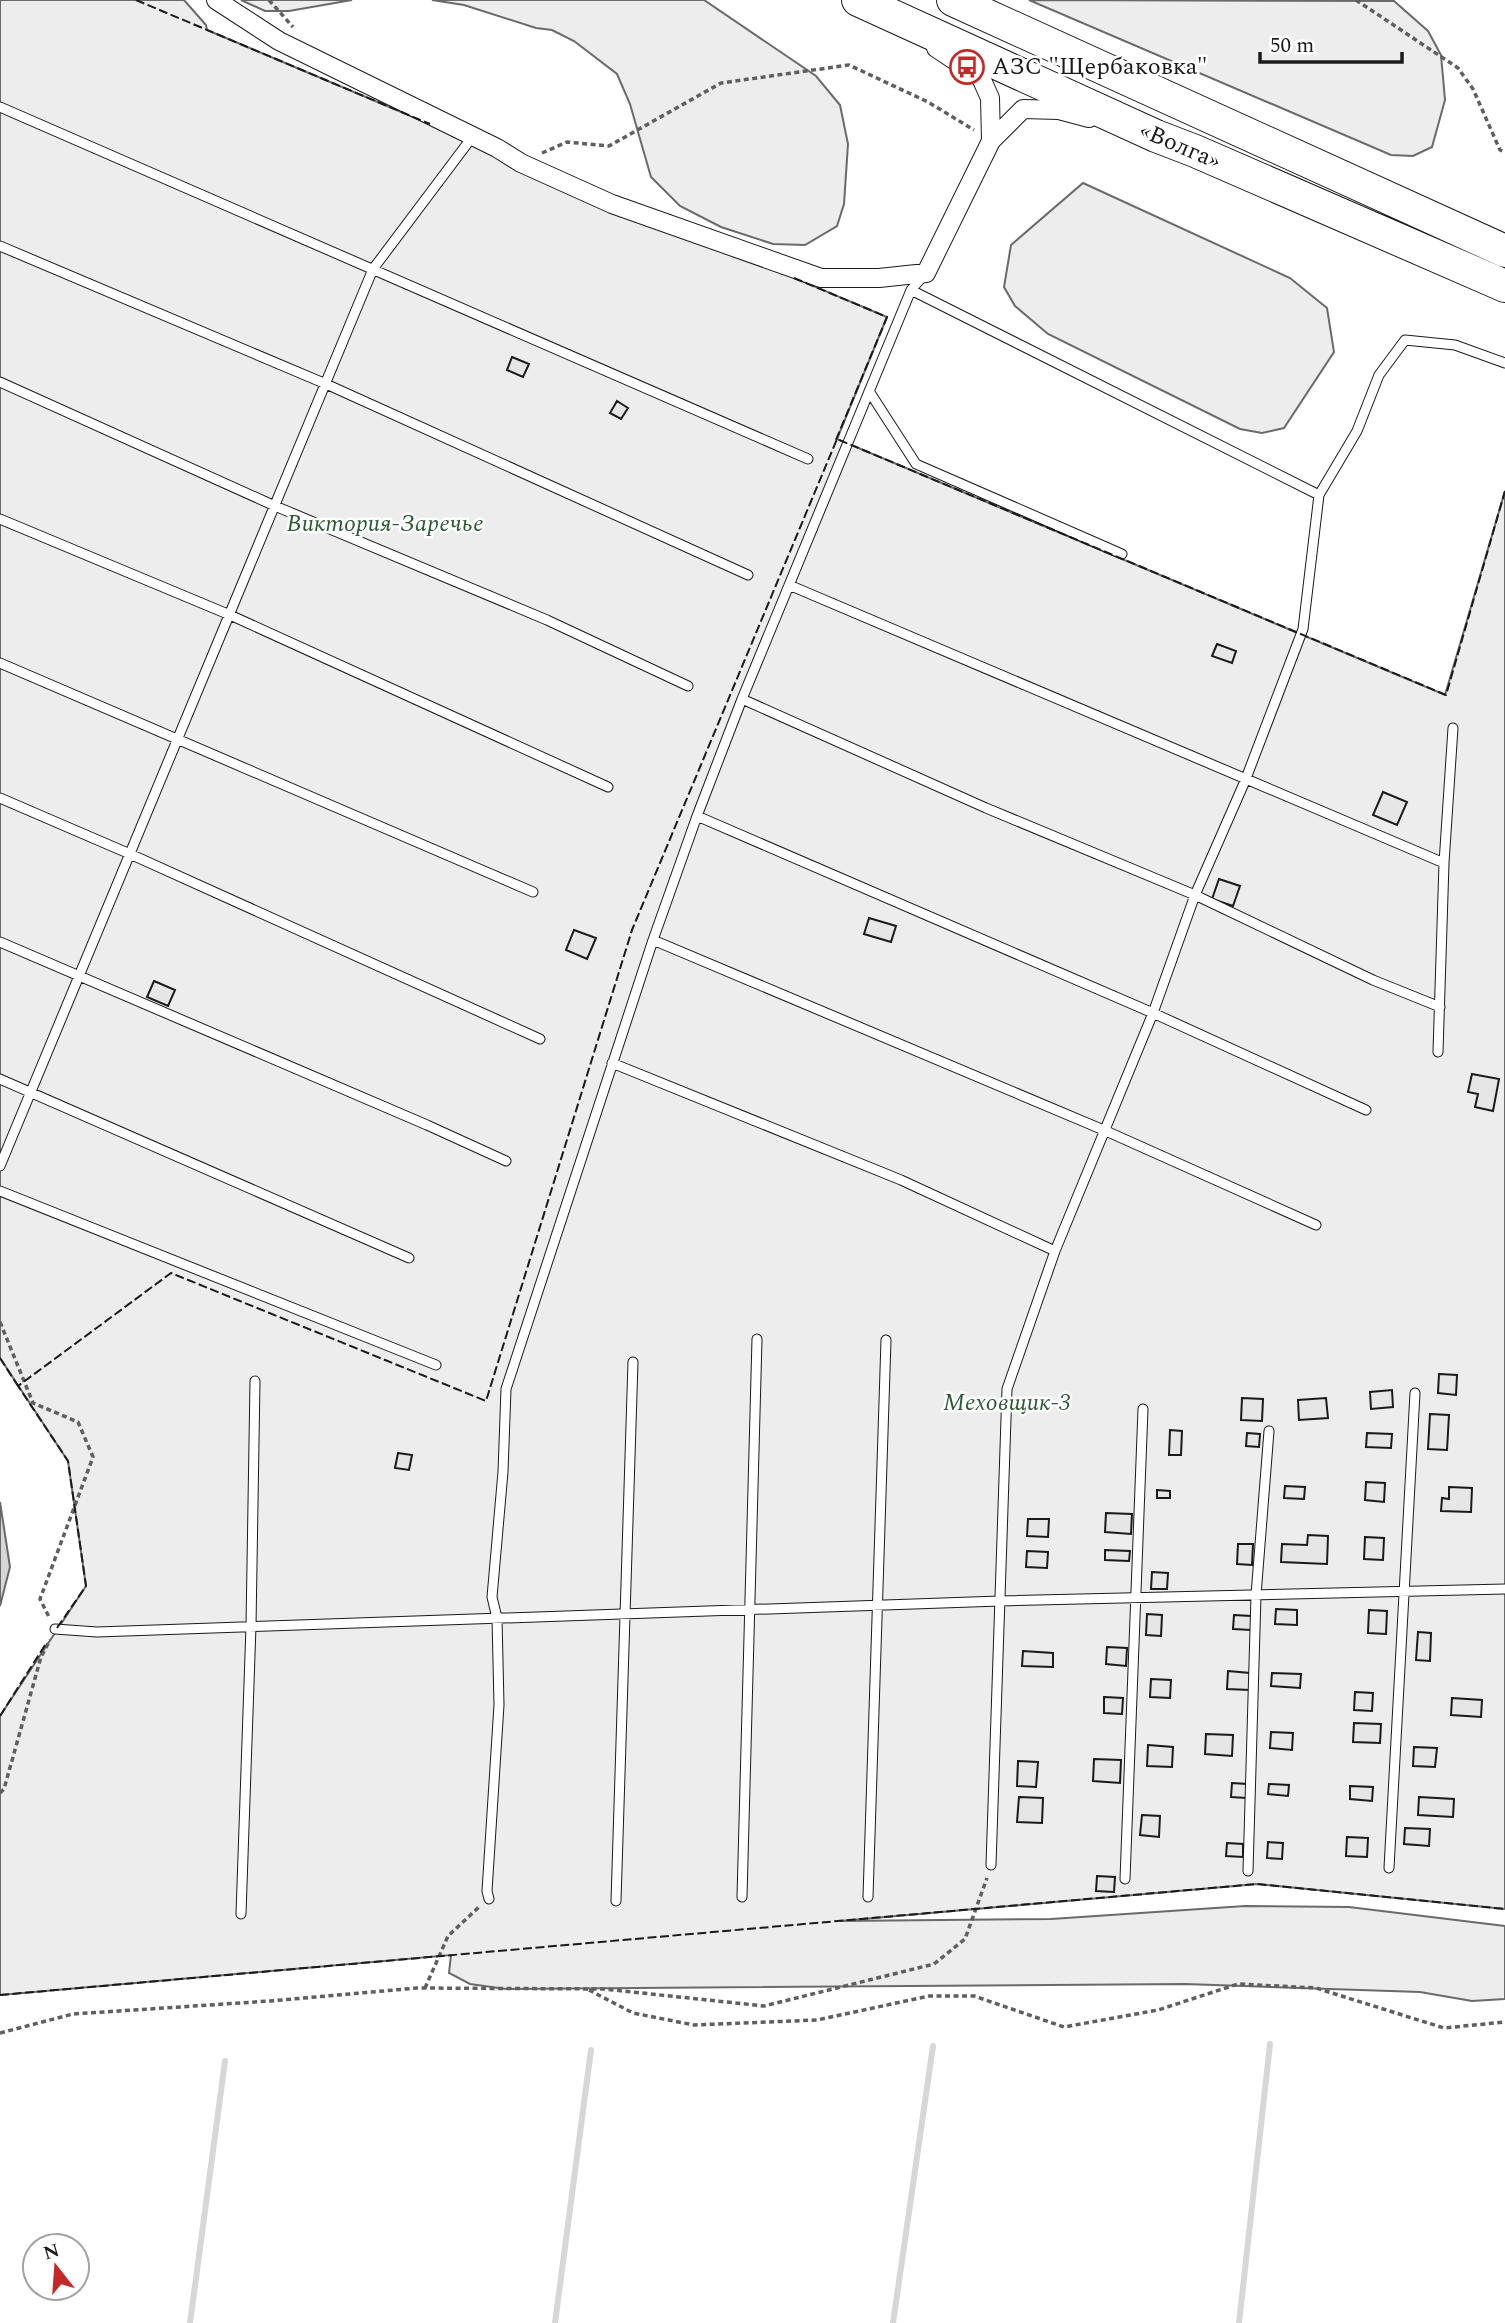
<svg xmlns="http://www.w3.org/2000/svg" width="1505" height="2323" font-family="Spectral,serif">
	<rect width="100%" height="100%" fill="#fff"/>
	<path fill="#ededed" stroke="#6a6a6a" stroke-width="2" d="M0 0H184L206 25 207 30 887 317 837 439 1445 695 1505 491V1909L1257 1884 840 1921 1051 1919 1245 1906 1349 1907 1505 1926V1999L1472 2001 1420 1992 1185 1984 506 1989 470 1984 449 1973 451 1955 0 1995V1716L86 1586 68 1461 0 1358Z
		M241 0H352L289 11H265Z
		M432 0H704L816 76 840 105 848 144 844 204 837 226 805 245 773 244 721 227 680 206 651 177 630 104 617 74 574 41 552 30 536 28 464 5Z
		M1029 0 1394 1 1428 31 1441 55 1445 100 1432 147 1413 156 1391 155Z
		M1083 183 1290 278 1327 308 1334 352 1284 428 1262 433 1240 429 1048 334 1015 306 1004 287 1011 245Z"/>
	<path fill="#d7d7d7" stroke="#6a6a6a" stroke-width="2" d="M0 1502 10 1567 0 1606Z"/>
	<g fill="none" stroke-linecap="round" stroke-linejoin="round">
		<path stroke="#d7d7d7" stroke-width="6" d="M190 2323 225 2061
			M555 2323 591 2050
			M893 2323 933 2046
			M1239 2323 1270 2044"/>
	</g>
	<path fill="#e6e6e6" stroke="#1a1a1a" stroke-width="2" d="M512 357 529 364 523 377 507 370Z
		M617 401 628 408 621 419 610 413Z
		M1217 644 1236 651 1232 663 1212 656Z
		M1383 792 1407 802 1397 825 1373 815Z
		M1219 879 1240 886 1233 906 1212 899Z
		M869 918 896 926 891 942 864 934Z
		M574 930 596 938 587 959 566 950Z
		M154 981 175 990 168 1006 147 997Z
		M1472 1074 1499 1079 1493 1111 1475 1107 1478 1094 1468 1092Z
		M1439 1374 1457 1375 1456 1395 1438 1393Z
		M1392 1390 1393 1407 1371 1409 1370 1392Z
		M1242 1398 1263 1399 1262 1421 1241 1420Z
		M1326 1398 1328 1418 1299 1420 1298 1400Z
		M1430 1414 1449 1415 1447 1450 1428 1449Z
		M1170 1430 1182 1431 1181 1455H1169Z
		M1247 1433 1260 1434 1259 1447 1246 1446Z
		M1367 1433 1392 1434 1391 1448 1366 1447Z
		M398 1453 412 1455 409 1470 395 1468Z
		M1366 1482 1385 1483 1384 1502 1365 1500Z
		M1285 1486 1305 1487 1304 1499 1284 1498Z
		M1449 1487 1472 1488 1471 1512 1441 1511 1442 1498 1449 1499Z
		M1157 1490 1170 1491V1498H1157Z
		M1106 1513 1132 1514 1131 1534 1105 1532Z
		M1028 1519H1049L1048 1537 1027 1536Z
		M1308 1535 1328 1536 1327 1564 1281 1562 1282 1544 1307 1545Z
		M1365 1537 1384 1538 1383 1560 1364 1559Z
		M1238 1544H1253L1252 1565 1237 1564Z
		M1105 1550 1130 1551 1129 1561 1105 1560Z
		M1027 1551 1048 1552 1047 1568 1026 1567Z
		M1152 1572 1168 1573 1167 1589H1151Z
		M1276 1609 1297 1610V1625L1275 1624Z
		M1369 1610 1387 1611 1386 1634 1368 1633Z
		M1147 1614 1162 1615 1161 1636 1146 1635Z
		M1234 1615 1251 1616V1630L1233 1629Z
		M1418 1632 1431 1633 1430 1661 1416 1660Z
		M1107 1647 1127 1648 1126 1666 1106 1664Z
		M1023 1651 1053 1653V1667L1022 1666Z
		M1228 1671 1250 1673V1690L1227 1689Z
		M1272 1673 1301 1674 1300 1688 1271 1686Z
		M1151 1679 1171 1680 1170 1698 1150 1697Z
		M1355 1692 1373 1693 1372 1711 1354 1710Z
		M1104 1697 1123 1698 1122 1714 1104 1713Z
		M1452 1698 1482 1700 1481 1717 1451 1715Z
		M1354 1723 1381 1724 1380 1743 1353 1742Z
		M1271 1732 1293 1733 1292 1750 1270 1748Z
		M1206 1734 1233 1735 1232 1756 1205 1754Z
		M1148 1745 1173 1747 1172 1767 1147 1766Z
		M1414 1747 1437 1748 1435 1767 1413 1766Z
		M1094 1759 1121 1760 1120 1783 1093 1781Z
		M1018 1761 1038 1762 1036 1787 1017 1786Z
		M1232 1783 1247 1784 1246 1798 1231 1797Z
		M1269 1784 1289 1785 1288 1796 1268 1794Z
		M1350 1786 1373 1787 1372 1801 1350 1799Z
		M1019 1797 1043 1798 1042 1823 1017 1822Z
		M1419 1797 1454 1799 1453 1817 1418 1815Z
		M1142 1815 1160 1816 1159 1837 1140 1835Z
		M1405 1828 1430 1829 1429 1846 1404 1844Z
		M1347 1837 1368 1838 1367 1857 1346 1856Z
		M1268 1842 1283 1843 1282 1859 1267 1858Z
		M1227 1843 1243 1844V1857L1226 1856Z
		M1097 1876 1115 1877 1114 1892 1096 1891Z"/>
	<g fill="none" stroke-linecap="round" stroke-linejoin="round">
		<g stroke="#1a1a1a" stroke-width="11">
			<path id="lane" d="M0 107 808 459
				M0 246 326 384 748 575
				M911 290 1319 495 1303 629 1245 781 1195 895 1153 1013 1055 1251 1007 1389 991 1865
				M0 382 275 506 547 620 688 686
				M869 391 916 464 1122 554
				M1319 495 1357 431 1379 375 1405 340 1455 345 1505 363
				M0 519 230 615 608 787
				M789 585 1444 863
				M0 663 533 892
				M742 699 986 808 1195 895 1373 980 1440 1007
				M0 798 130 854 540 1039
				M697 816 1153 1013 1366 1110
				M653 940 1106 1131 1316 1225
				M0 942 427 1125 506 1161
				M1438 1052 1444 863 1453 728
				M612 1063 901 1180 1055 1251
				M0 1079 409 1258
				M0 1166 373 269 473 136
				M0 1191 436 1365
				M55 1629 97 1632 1000 1601 1505 1589
				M1389 1868 1415 1393
				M1248 1871 1256 1595 1269 1431
				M1125 1879 1143 1409
				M742 1897 757 1339
				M868 1897 886 1340
				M489 1899 487 1891 499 1705 497 1618 492 1597 503 1472 506 1389 653 940 697 816 742 699 911 290 925 274
				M616 1901 633 1362
				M241 1914 251 1626 255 1381"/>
		</g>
		<g stroke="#1a1a1a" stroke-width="20">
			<path id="street" d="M216 0 279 41 497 148 521 163 612 204 821 278H879L926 273 991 141 1023 109 1059 110 1089 118
				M936 48 981 78 990 98 991 141"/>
		</g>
		<g stroke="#1a1a1a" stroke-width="34">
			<path id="highway" d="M858 0 1156 136 1195 151 1505 286
				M953 0 1505 251"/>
		</g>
		<path stroke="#5f5f5f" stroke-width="3.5" stroke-dasharray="5 3.5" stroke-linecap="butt" d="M269 0 293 27
			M1356 0 1458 68 1473 89 1500 150 1505 152
			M542 153 567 142 609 146 721 83 849 65 928 102 974 130
			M0 1322 33 1403 78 1422 93 1457 40 1599 49 1617
			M0 1793 4 1789 41 1657 50 1640
			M425 1988 448 1936 479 1907
			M589 1990 633 2013 694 2025 817 2020 929 1996H974L1064 2027 1158 2010 1238 1984 1316 1988 1444 2028 1505 2022
			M0 2033 73 2014 270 2001 417 1988 604 1989 764 2006 934 1964 965 1939 987 1878"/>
		<use href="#lane" stroke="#fff" stroke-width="9"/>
		<use href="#street" stroke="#fff" stroke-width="18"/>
		<use href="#highway" stroke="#fff" stroke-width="32"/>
		<path stroke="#1a1a1a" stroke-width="2" stroke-dasharray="9 3.5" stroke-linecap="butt" d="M136 0 430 124
			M794 278 887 317 836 440
			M0 1358 18 1386 20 1384
			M57 1628 86 1586 68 1461 18 1386 171 1273 486 1401 632 930 837 439 1446 695 1505 491
			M0 1716 47 1642
			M0 1995 1257 1884 1505 1909"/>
	</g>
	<defs>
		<g id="bus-ring" transform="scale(1.75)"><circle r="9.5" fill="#fff" stroke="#c62828" stroke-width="1.5"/><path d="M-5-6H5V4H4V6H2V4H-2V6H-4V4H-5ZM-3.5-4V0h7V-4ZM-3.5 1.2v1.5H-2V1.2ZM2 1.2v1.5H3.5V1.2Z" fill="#c62828"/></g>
	</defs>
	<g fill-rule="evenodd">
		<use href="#bus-ring" x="967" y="67"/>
	</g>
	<g text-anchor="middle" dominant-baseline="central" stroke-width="5" stroke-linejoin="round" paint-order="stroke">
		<g font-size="24" fill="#1a1a1a" stroke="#fff" text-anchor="start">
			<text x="992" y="67">АЗС "Щербаковка"</text>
		</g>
		<g font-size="24" fill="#1a1a1a" stroke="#fff">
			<text transform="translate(1180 146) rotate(23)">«Волга»</text>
		</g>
		<g font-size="24" font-style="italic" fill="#2b5a34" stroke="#fff">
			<text x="385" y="524">Виктория-Заречье</text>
			<text x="1007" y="1403">Меховщик-3</text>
		</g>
	</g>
	<g transform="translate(56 2267) rotate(343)"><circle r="33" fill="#ffffff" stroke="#a3a3a3" stroke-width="2"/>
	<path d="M0-5L12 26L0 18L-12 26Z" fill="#c62828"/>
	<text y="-10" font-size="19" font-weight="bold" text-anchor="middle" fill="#1a1a1a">N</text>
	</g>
	<path d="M1260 52v10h142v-10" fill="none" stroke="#1a1a1a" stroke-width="3.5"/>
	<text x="1270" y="52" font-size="21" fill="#1a1a1a" stroke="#ffffff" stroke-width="5" paint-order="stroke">50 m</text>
</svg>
